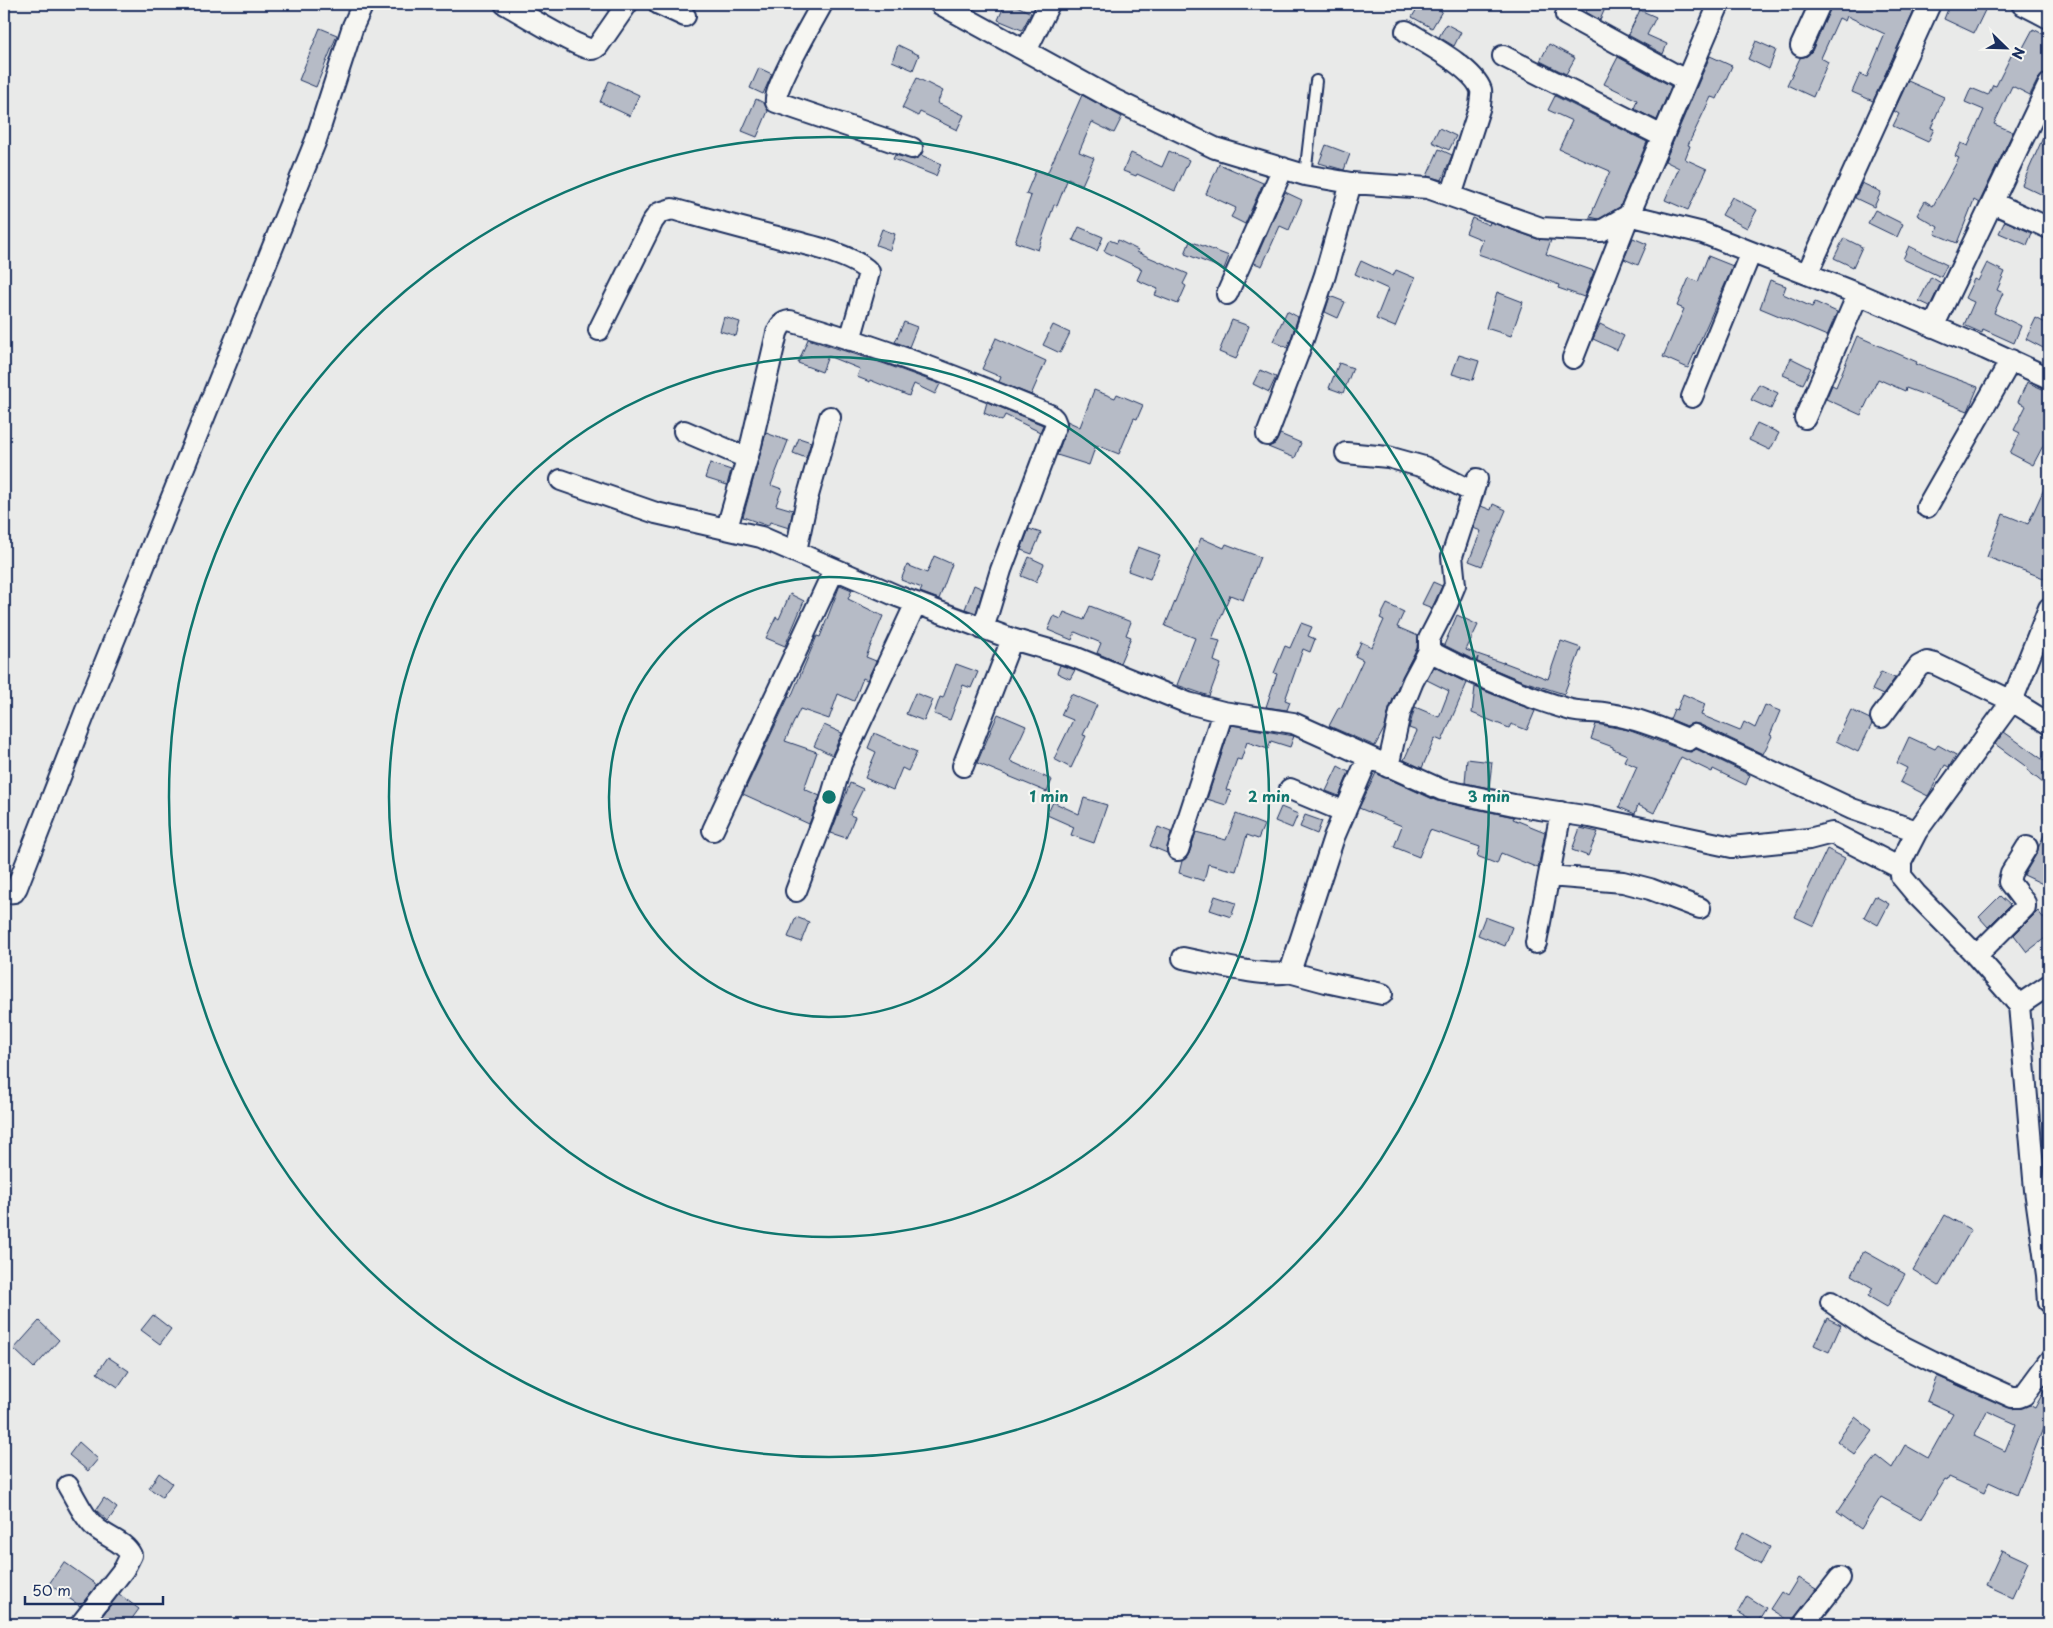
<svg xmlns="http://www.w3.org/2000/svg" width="2053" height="1628" font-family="'Playpen Sans',sans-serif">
	<rect width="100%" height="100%" fill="#e9eae9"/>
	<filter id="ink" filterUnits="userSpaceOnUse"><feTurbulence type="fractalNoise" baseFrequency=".02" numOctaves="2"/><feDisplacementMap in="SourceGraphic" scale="10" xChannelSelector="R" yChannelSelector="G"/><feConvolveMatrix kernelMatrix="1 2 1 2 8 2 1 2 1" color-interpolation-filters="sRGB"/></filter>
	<g filter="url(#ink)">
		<path fill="#b6bbc6" stroke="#1b2f5e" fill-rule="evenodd" d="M1005 4H1013L1031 13 1022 30 998 20Z
			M1420 4H1428L1442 11 1432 28 1412 17Z
			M1590 4H1607L1600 20 1586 12Z
			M1832 4H1896L1914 11 1873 101 1852 92 1860 74 1867 77 1885 34 1847 16 1845 21 1839 18 1821 58 1828 62 1813 97 1787 85 1800 58 1807 56 1812 51Z
			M1950 4H1988L1974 33 1944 19Z
			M1640 10 1656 17 1647 35 1667 44 1663 54 1628 35Z
			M1446 24 1461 32 1454 46 1439 37Z
			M320 28 337 35 316 87 299 80Z
			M2033 29 2049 37V64L2045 73 2038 79 2030 95 2012 86 1994 124 2013 132 1979 203 1974 200 1957 243 1935 234 1938 227 1917 215 1925 201 1933 206 1959 158 1955 156 1961 143 1968 146 1984 110 1965 102 1971 88 1988 95 1993 85 1996 86 2012 54 2018 57Z
			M1756 41 1776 50 1769 69 1748 59Z
			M1549 44 1575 58 1566 74 1540 61Z
			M898 45 919 55 913 70 892 61Z
			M1710 56 1732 66 1717 99 1711 97 1688 145 1690 146 1685 159 1707 169 1688 210 1665 200 1679 168 1665 161Z
			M1618 57 1671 86 1657 120 1634 109 1637 100 1604 84Z
			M759 68 772 74 763 94 750 88Z
			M917 78 943 91 937 103 964 115 957 130 920 112 918 116 902 108Z
			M609 81 639 95 630 116 600 102Z
			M1908 81 1944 97 1931 128 1934 129 1928 142 1893 126 1899 114 1894 111Z
			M1082 95 1122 117 1114 133 1092 122 1079 152 1094 158 1082 185 1068 178 1057 206 1054 205 1038 250 1015 242 1031 196 1026 194 1036 170 1047 174Z
			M1555 96 1647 142 1620 207 1599 219 1590 217 1610 171 1559 149 1572 121 1548 110Z
			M756 99 764 103 768 111 757 137 742 131Z
			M2049 124V198L2022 185Z
			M1439 128 1456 136 1449 150 1432 142Z
			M1326 145 1350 154 1344 170 1319 163Z
			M1439 149 1452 155 1442 180 1427 176Z
			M1169 151 1189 160 1175 191 1137 174 1136 176 1123 171 1131 153 1162 167Z
			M895 155 914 160 921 155 941 164 936 176 893 159Z
			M1219 164 1263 183 1245 224 1231 217 1236 208 1206 194Z
			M1862 183 1881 192 1874 207 1855 198Z
			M1285 192 1302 200 1289 230 1280 226 1262 266 1254 263Z
			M1732 197 1757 210 1747 228 1722 215Z
			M1875 210 1903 224 1897 237 1868 223Z
			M1472 218 1489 225 1490 222 1537 239 1551 240 1546 254 1594 271 1584 297 1558 288 1559 285 1501 262 1478 254 1483 240 1466 233Z
			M2005 221 2032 233 2027 245 1999 233Z
			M1079 227 1103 237 1097 251 1073 240Z
			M882 229 895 234 890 250 876 245Z
			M1633 238 1647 244 1638 265 1624 259Z
			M1844 238 1862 247 1853 267 1834 258Z
			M1109 240 1117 243 1118 240 1138 250 1137 252 1188 274 1183 284 1186 286 1178 304 1155 295 1158 289 1137 280 1142 269 1104 251Z
			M1190 241 1229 256 1224 269 1185 254Z
			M1909 246 1947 265 1941 277 1903 259Z
			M1708 256 1733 266 1688 368 1663 357 1684 309 1677 306 1689 278 1698 282Z
			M1361 261 1393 276 1396 270 1415 278 1395 327 1376 319 1388 289 1355 274Z
			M1987 263 2005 272 1997 290 2003 293 1994 313 2021 326 2014 343 1983 329 1982 333 1964 325 1974 302 1965 298 1974 279 1978 281Z
			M1931 277 1941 283 1930 306 1919 301Z
			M1770 280 1786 286 1783 294 1812 307 1815 302 1837 312 1827 336 1760 308Z
			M1497 292 1523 302 1511 336 1486 328Z
			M1330 296 1345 302 1338 318 1325 312Z
			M1287 311 1298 317 1288 348 1273 341Z
			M724 317 740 322 736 336 720 331Z
			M2036 318 2049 325V351L2026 339Z
			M1232 320 1249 326 1236 359 1219 352Z
			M904 322 917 327 909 347 895 342Z
			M1600 324 1624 336 1617 350 1593 339Z
			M1053 325 1070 333 1060 353 1043 345Z
			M1857 336 1917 362 1916 364 1978 387 1968 411 1906 388 1905 391 1878 379 1861 415 1826 399 1832 385 1836 387Z
			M996 338 1046 361 1031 395 999 382 1001 377 982 369Z
			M808 339 885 364 940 384 935 394 914 384 909 396 870 380V382L857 377 860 369 828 356 822 372 798 363Z
			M1459 355 1479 361 1473 380 1452 374Z
			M1791 358 1811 368 1803 384 1783 375Z
			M1339 363 1353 368 1343 393 1329 388Z
			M1260 370 1276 377 1269 392 1253 384Z
			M2027 382 2049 392V444L2045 442 2033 465 2010 453 2020 433 2014 430 2026 406 2018 402Z
			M1759 384 1778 393 1771 409 1751 400Z
			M1094 390 1115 398 1117 394 1143 405 1137 419 1134 418 1119 454 1096 445 1089 465 1057 455 1067 428V421L1080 427Z
			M987 402 1043 425 1040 432 1005 415 1002 421 984 413Z
			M1757 423 1779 433 1770 450 1749 440Z
			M766 433 788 441 771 485 782 489 776 505 793 510 789 528 770 522 768 526 743 517Z
			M1280 434 1301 443 1295 458 1268 447 1275 444Z
			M799 438 811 442 806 458 793 453Z
			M710 463 731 470 727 485 705 478Z
			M2049 478V580L1987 557 2003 514 2028 524Z
			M1493 504 1506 510 1482 566 1469 561 1481 531 1473 528 1481 506 1491 510Z
			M1029 529 1041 533 1032 554 1021 550Z
			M1201 538 1224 548 1226 544 1260 557 1243 600 1230 595 1212 639 1220 641 1214 661 1221 664 1209 696 1177 685 1195 638 1165 626Z
			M1138 547 1160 555 1150 579 1128 571Z
			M934 556 952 564 939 599 920 592 922 588 901 580 907 565 927 573Z
			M1029 557 1044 564 1036 582 1021 576Z
			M1433 582 1442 586 1432 608 1422 604Z
			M840 585 852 590 848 599 883 616 866 657 876 661 867 680 863 678 854 701 838 694 829 719 800 709 785 741 817 752 804 789 820 796 809 824 743 794 789 696 791 697 817 636 820 637Z
			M974 585 983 589 976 613 965 609Z
			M790 594 804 601 785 646 766 638 776 617 779 619Z
			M1387 604 1404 612 1397 627 1418 636 1417 648 1402 677 1389 709 1385 727 1375 746 1329 726 1339 707 1341 708 1363 660 1355 656 1361 642 1372 647 1384 620 1380 618Z
			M1090 606 1131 622 1126 635 1131 637 1120 663 1097 653 1101 643 1075 632 1072 640 1048 630 1054 616 1061 619 1064 612 1084 620Z
			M1457 615 1478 625 1466 650 1503 663V662L1548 679 1561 641 1581 648 1564 694 1520 680 1477 662 1478 657 1476 661 1444 645Z
			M1301 623 1312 627 1308 636 1315 639 1310 652 1303 649 1285 700 1290 702 1287 710 1266 707 1277 674 1274 673 1285 646 1290 648Z
			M956 664 978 672 971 688 963 685 950 720 934 714 940 697 943 698Z
			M1060 665 1075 670 1070 679 1057 673Z
			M1434 667 1467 683 1442 741 1435 738 1422 768 1404 760 1417 731 1409 728 1415 707 1439 717 1449 691 1427 680Z
			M1881 672 1895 678 1883 695 1872 690Z
			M1475 687 1535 711 1527 730 1511 724 1509 728 1472 713Z
			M915 693 933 700 924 721 906 714Z
			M1071 694 1097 705 1083 735 1086 736 1071 768 1054 759 1073 720 1061 715Z
			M1683 694 1705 704 1701 715 1740 731 1744 722 1755 728 1765 705 1780 711 1770 735 1772 736 1763 754 1699 724 1693 723 1687 726 1670 719 1674 709 1677 710Z
			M1851 710 1870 719 1872 724 1858 752 1836 741Z
			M998 714 1026 726 1010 761 1052 780 1047 792 977 763Z
			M1596 724 1628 730 1685 751 1691 752 1696 749 1750 775 1746 785 1713 769 1712 772 1681 757 1654 813 1638 805 1635 814 1619 807 1637 767 1624 761 1627 755 1613 749V747L1591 739Z
			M824 725 842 733 832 755 814 746Z
			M1231 725 1294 736 1290 747 1271 741 1268 749 1247 742 1241 760 1237 759 1226 790 1231 791 1226 805 1207 799Z
			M2004 732 2049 764V788L2027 770 2028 768 1995 744Z
			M874 733 917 752 908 771 902 768 893 790 865 778 876 752 868 748Z
			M1909 737 1935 749 1938 745 1956 755 1949 767 1945 765 1928 796 1900 782 1907 768 1897 763Z
			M1467 759 1492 762 1489 788 1465 783Z
			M1338 766 1349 772 1339 796 1326 791Z
			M1376 773 1437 801 1514 817 1513 819 1545 832 1538 868 1501 853 1497 864 1477 856 1480 847 1430 830 1419 857 1394 847 1402 826 1359 808Z
			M850 783 863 789 850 815 855 817 846 838 831 833Z
			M1084 798 1107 805 1094 843 1071 835 1074 827 1047 815 1053 802 1079 814Z
			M1281 807 1298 814 1292 828 1275 821Z
			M1236 814 1264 825 1258 839 1247 835 1236 871 1208 864 1204 881 1179 873 1182 861 1189 854 1196 832 1226 840Z
			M1305 815 1322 821 1317 834 1300 827Z
			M2049 824V887L2024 875 2037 853 2039 846Z
			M1158 827 1171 832 1167 853 1150 846Z
			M1580 828 1598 832 1588 856 1572 850Z
			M1827 849 1845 858 1814 926 1795 917Z
			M1215 896 1236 903 1231 917 1210 910Z
			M1875 896 1889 904 1878 925 1864 917Z
			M2000 896 2010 905 1988 927 1979 917Z
			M2038 911 2049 925V935L2027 952 2014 935Z
			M796 917 809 922 801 942 788 937Z
			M1485 917 1512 927 1505 946 1478 935Z
			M1945 1215 1971 1230 1939 1286 1913 1270Z
			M1864 1251 1905 1274 1887 1307 1868 1296 1873 1288 1851 1275Z
			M153 1315 171 1329 160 1344 141 1330Z
			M1827 1318 1841 1325 1829 1352 1814 1345Z
			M39 1321 59 1340 34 1368 14 1349Z
			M108 1357 129 1371 118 1387 97 1373Z
			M1937 1376 2012 1409 2029 1405 2035 1408 2049 1381V1413L2017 1495 1989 1482 1984 1493 1949 1477 1947 1481 1945 1480 1921 1519 1881 1497 1861 1529 1837 1512 1858 1481 1877 1456 1892 1468 1905 1445 1928 1458 1953 1413 1927 1401ZM1987 1411 2016 1424 2005 1451 1974 1436Z
			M1855 1417 1873 1431 1855 1455 1837 1441Z
			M79 1442 98 1459 88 1471 69 1455Z
			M159 1473 172 1483 162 1497 149 1488Z
			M104 1498 117 1508 108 1521 96 1510Z
			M1743 1532 1770 1547 1761 1564 1734 1549Z
			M2002 1550 2028 1562 2012 1597 1986 1585Z
			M64 1562 97 1585 80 1606 49 1584Z
			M1798 1578 1816 1589 1795 1617 1792 1623 1770 1609 1781 1592 1787 1596Z
			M119 1594 139 1609 128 1624H96Z
			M1747 1596 1766 1608 1757 1623 1738 1612Z"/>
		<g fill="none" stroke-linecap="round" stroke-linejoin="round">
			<g stroke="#1b2f5e" stroke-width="14">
				<path id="lane" d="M1305 175 1316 81"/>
			</g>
			<g stroke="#1b2f5e" stroke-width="24">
				<path id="street" d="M505 4C520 12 578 48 591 49 595 49 595 48 598 46L627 4
					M659 4 685 16
					M822 4C814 19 772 91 776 102L912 148
					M940 4 1115 100 1215 148 1305 175 1351 183 1428 188 1541 228 1601 231 1629 215 1703 233 1751 252 1858 294 1986 349 2049 378
					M2022 4 2049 18
					M1566 15 1685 80
					M1406 31C1425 43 1474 68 1481 90 1482 95 1480 101 1480 106L1451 196
					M1801 46 1820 4
					M1026 51 1049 4
					M1503 56 1662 136
					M1993 203 2049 228
					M1807 274 1930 4
					M1227 294 1283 168
					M1933 327 2049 84
					M599 330 653 221 659 213 672 209C705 218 737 227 769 235 795 242 852 253 869 272L867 280 850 340
					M1573 358 1629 215 1719 4
					M1692 397 1751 252
					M1805 418 1858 294
					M684 431 747 458
					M1267 435 1298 354 1325 275 1351 183
					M1346 453 1388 457 1424 467 1473 492
					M1477 479 1452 556 1455 585 1447 604 1429 639V651C1473 674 1522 696 1571 710 1583 713 1597 711 1609 714 1637 718 1664 729 1689 740L1694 735 1852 809 1917 831
					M561 480 656 513 761 537 897 596 1012 639 1074 657 1188 703 1223 712 1293 723 1442 790 1514 805 1590 817 1732 847 1809 839 1832 833 1900 868
					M1927 507 2011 360
					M727 528 751 445 777 333C780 326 782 322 790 321 879 346 965 380 1050 415L1054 419 1056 424 1001 570 983 629
					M796 551 807 499 830 417
					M2049 608 2012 701 1917 831 1901 862V876L1916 894 1971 950 2019 1005 2035 1190 2047 1275 2049 1302
					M1881 717 1919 666 1927 662 1935 664 2012 701 2049 724
					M963 766 1012 639
					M1388 767 1400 713 1413 681 1429 651
					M1290 789 1345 812
					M713 830 834 570
					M1178 850 1223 712
					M1549 876 1623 882 1650 889 1700 908
					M796 891 830 802 841 764 916 603
					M4 893 14 892 17 887 92 695 316 140 353 26 363 4
					M1536 943 1561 812
					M1976 956 2025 907V903L2009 882 2011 873 2027 847
					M1183 958C1210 963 1264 978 1289 972L1292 966 1334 837 1368 758
					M1289 972 1326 982 1382 994
					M2019 1005 2049 985
					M1831 1302 1874 1332 1932 1361 2012 1397H2019L2024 1395 2049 1361
					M68 1486C76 1499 83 1516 94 1526 105 1537 124 1541 131 1555L124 1569 81 1624
					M1804 1624 1840 1578"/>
			</g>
			<use href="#lane" stroke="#f6f6f2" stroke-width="10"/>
			<use href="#street" stroke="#f6f6f2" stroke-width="20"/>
		</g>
	</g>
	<g fill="none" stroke="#0f766e" stroke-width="2.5">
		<circle cx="829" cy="797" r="220"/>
		<circle cx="829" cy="797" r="440"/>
		<circle cx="829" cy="797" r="660"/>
	</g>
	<circle cx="829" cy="797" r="8" fill="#0f766e" stroke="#f6f6f2" stroke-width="2.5"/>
	<g font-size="15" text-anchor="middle" font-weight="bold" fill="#0f766e" stroke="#f6f6f2" stroke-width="4.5" stroke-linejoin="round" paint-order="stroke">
		<text x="1049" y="802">1 min</text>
		<text x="1269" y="802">2 min</text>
		<text x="1489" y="802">3 min</text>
	</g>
	<rect width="2053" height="1628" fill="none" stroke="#f6f6f2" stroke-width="20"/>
	<rect x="10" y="10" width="2033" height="1608" fill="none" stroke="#1b2f5e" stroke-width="2" filter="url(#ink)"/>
	<g transform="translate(2006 48) rotate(113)" stroke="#f6f6f2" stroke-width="4" paint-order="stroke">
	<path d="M0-4L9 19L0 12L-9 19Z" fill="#1b2f5e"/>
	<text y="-8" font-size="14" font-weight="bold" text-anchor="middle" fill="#1b2f5e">N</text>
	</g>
	<path d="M25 1596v8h138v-8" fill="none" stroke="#1b2f5e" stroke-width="2.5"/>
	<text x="32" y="1596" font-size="15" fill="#1b2f5e" stroke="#f6f6f2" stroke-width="4" paint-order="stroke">50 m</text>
</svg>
